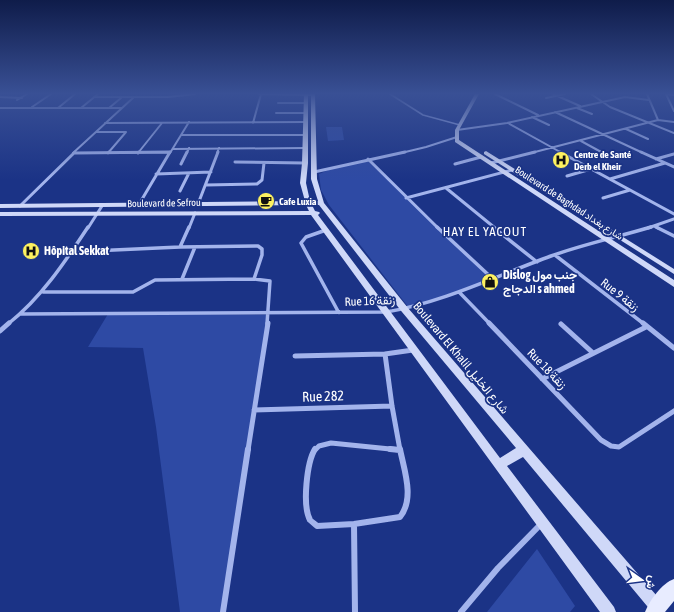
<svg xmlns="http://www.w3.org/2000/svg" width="674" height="612" font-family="'Asap Condensed',Vazirmatn,sans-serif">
	<rect width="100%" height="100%" fill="#1b3386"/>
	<path fill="#2e4aa4" d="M326 127H342L344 140 328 141Z
		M367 160 492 280 409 308 329 205 321 190 319 174 335 167Z
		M108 314 269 315 221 612H180L156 427 143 348 88 347Z
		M537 549 575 606 570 612H487Z"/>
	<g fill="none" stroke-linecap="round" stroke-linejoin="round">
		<path stroke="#a3b4ec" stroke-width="1.5" d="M390 94 423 115 460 125"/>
		<path stroke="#a3b4ec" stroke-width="2" d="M259 94 313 95
			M495 94 538 115
			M553 94 580 106
			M591 94 610 107 674 133
			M647 94 658 120
			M666 94 674 111
			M666 94 674 95
			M0 97 22 98
			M94 97H168L195 94
			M546 98 565 94
			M17 100 27 94
			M278 103H305
			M32 107 51 94
			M0 108H121
			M58 108 75 94
			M81 108 98 94
			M109 108 121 98
			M577 108 592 114
			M555 112 643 153
			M276 113H305
			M532 117 549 125
			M105 123 305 122
			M253 123 261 94
			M508 123 562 153
			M626 129 648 139
			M457 130 507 123 625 97 649 100
			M97 132H126L108 153
			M181 135H305
			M581 141 603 153
			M173 149 305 148
			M73 153 134 97
			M111 153 170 152
			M138 153 162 123
			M170 153 189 122
			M187 153 189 148
			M217 153 219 148
			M401 153 426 147 457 137
			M531 153 658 120 674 122"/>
		<path stroke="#a3b4ec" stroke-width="3" d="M560 152 674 214
			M601 152 606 154
			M641 152 674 167
			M74 153 170 152
			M108 153 109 152
			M138 153 139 152
			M368 159 438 228
			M656 159 674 154
			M235 162 305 163
			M491 163 535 152
			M181 164 187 152
			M455 164 481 157
			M314 172 405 152
			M156 174 211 172
			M567 176 591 169
			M610 179 665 163
			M206 185 257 184 262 180 264 163
			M446 188 495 228
			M180 191 189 173
			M406 198 512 170
			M603 198 630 190
			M198 204 218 152
			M20 206 75 152
			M138 206 170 152
			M655 226 658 228
			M88 228 102 206
			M189 228 195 213
			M648 228 674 219"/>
		<path stroke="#a3b4ec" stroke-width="3.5" d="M437 227 494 280
			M493 227 537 262
			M656 227 674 236
			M326 230 306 237 301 243 339 313
			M180 247 189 227
			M70 252 180 247 258 246 262 249V255L254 279
			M555 255 644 324
			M182 279 195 247
			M43 292H133L155 280 254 279 270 281 267 324
			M460 293 490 324
			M21 314 386 312C444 302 496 276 551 256 584 244 618 237 651 227
			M8 324C41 298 65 262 88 227"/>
		<path stroke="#a3b4ec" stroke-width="5" d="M489 323 601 440 611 446 619 447 674 411
			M643 323 674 348
			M561 324 593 353
			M0 331 9 323
			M295 356 385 354
			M542 379 646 327
			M254 410 392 406
			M248 450 268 323
			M315 450 319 446 331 443 400 450
			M400 450 392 406 385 354 413 350"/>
		<path stroke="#a3b4ec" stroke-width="6" d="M315 449C307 462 302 505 310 520 312 522 315 524 317 526L354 524 400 517C415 498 404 470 400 449
			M390 449 400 450
			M354 524 355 612
			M223 612 248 449
			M461 612 498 568 541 524"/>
		<path fill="#cfd8f8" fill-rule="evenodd" d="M304 94H308V163L306 183 310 201H318L311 179V94H315L317 179 324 203 408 308 663 603 665 608 663 612H652L523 457 507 466 614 607 616 612H600L311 215 0 216V212L309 211 306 205 0 208V204L305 201 300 183 302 163ZM312 205H319L402 312 516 448 500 458 318 215 320 213 319 212 315 211Z
			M475 94H479L459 130V140L674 280V287L455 142V130Z
			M486 151 674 269V274L484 154V152Z"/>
		<path fill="#e8ecff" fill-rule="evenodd" d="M674 579V601L665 612H645C650 600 662 583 674 579Z"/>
	</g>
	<linearGradient id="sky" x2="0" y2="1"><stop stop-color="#0f1c4a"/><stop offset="0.52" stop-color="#395095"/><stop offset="1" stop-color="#395095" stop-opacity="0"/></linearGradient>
	<rect width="674" height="180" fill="url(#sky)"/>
	<defs>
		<g id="hospital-disc" transform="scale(0.9)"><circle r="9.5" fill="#fdf160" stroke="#1b3386"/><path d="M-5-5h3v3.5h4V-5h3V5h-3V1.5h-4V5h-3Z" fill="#111"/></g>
		<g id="cafe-disc" transform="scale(0.9)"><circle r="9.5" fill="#fdf160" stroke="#1b3386"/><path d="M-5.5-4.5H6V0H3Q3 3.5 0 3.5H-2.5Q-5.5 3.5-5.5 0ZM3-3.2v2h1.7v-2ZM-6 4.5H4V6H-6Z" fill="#111"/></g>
		<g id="shop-disc" transform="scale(0.9)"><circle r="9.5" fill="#fdf160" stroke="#1b3386"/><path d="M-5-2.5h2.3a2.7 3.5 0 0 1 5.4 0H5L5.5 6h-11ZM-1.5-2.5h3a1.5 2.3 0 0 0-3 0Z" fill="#111"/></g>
	</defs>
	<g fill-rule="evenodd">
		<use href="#hospital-disc" x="561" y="160"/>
		<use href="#cafe-disc" x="266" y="201"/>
		<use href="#hospital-disc" x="31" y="251"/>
		<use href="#shop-disc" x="490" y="282"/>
	</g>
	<g text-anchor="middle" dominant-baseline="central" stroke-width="3.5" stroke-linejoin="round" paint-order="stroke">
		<g font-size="10" font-weight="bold" fill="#fff" stroke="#1b3386" text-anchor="start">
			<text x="574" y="154">Centre de Santé<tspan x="574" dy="12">Derb el Kheir</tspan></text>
			<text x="279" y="201">Cafe Luxia</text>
		</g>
		<g font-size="10" fill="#fff" stroke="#1b3386">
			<text transform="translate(164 203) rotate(-1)">Boulevard de Sefrou</text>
			<text transform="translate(569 203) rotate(33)">Boulevard de Baghdad شارع بغداد</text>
		</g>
		<g font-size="12" font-weight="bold" fill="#fff" stroke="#1b3386" text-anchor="start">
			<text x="44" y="251">Hôpital Sekkat</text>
			<text x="503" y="275">Dislog جنب مول<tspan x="503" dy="14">الدجاج s ahmed</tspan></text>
		</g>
		<g font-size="12" fill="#fff" stroke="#1b3386">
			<text transform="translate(620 295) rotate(38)">Rue 9 زنقة</text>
			<text transform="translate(370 301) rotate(-2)">Rue 16 زنقة</text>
			<text transform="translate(461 358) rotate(50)">Boulevard El Khalil شارع الخليل</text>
			<text transform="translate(547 369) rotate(46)">Rue 18 زنقة</text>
		</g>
		<g font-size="13" letter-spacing="1" fill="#fff" stroke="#1b3386">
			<text x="485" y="231">HAY EL YACOUT</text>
		</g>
		<g font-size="14" fill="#fff" stroke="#1b3386">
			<text transform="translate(323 396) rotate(-2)">Rue 282</text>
		</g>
	</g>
	<g transform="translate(642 580) rotate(104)" stroke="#1b3386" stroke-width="3" paint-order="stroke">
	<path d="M0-3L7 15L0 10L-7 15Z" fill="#ffffff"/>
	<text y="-6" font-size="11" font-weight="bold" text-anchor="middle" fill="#ffffff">ش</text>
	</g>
</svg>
